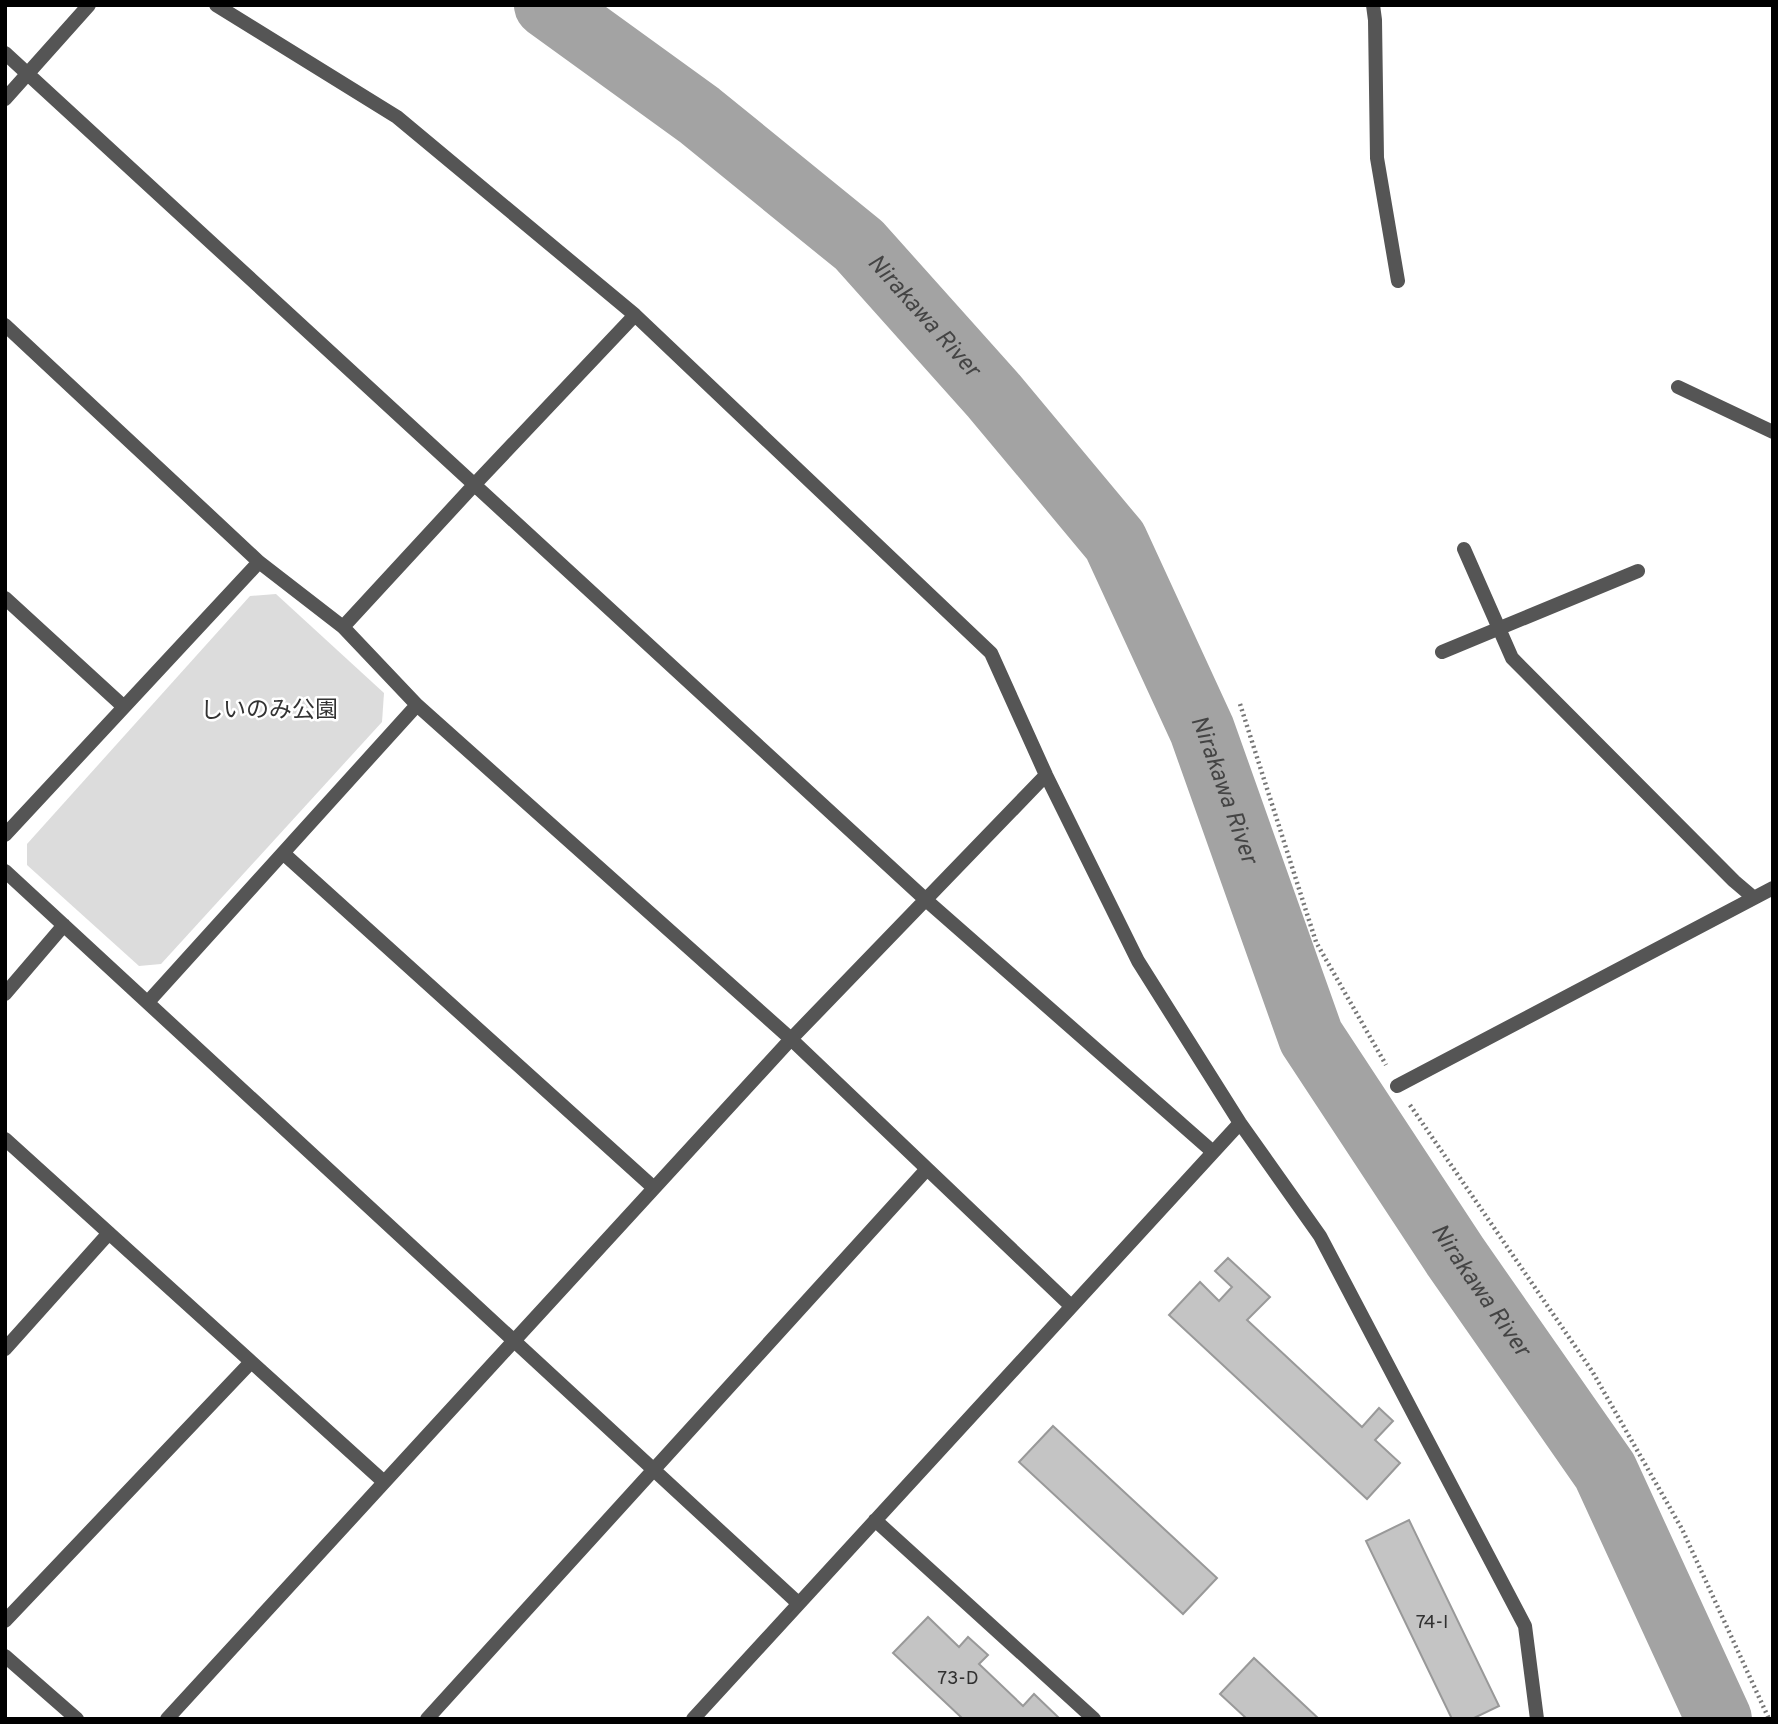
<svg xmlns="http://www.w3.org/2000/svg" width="1778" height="1724" font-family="Overpass,'Noto Sans JP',sans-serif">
	<rect width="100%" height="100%" fill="#fff"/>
	<path fill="#dcdcdc" d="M276 594 384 693 382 722 161 964 139 966 27 865V844L250 596Z"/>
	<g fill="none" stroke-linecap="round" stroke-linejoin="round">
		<path stroke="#a3a3a3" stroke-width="66" id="s1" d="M547 5 699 115 859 245 994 396 1115 541 1202 730 1311 1037 1455 1256 1605 1471 1719 1719"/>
	</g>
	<path fill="#c4c4c4" stroke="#999" stroke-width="2" d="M1228 1258 1270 1297 1247 1320 1362 1427 1379 1408 1393 1421 1375 1440 1400 1463 1367 1499 1169 1315 1200 1282 1219 1301 1232 1287 1215 1271Z
		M1053 1426 1217 1578 1183 1614 1019 1462Z
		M1409 1520 1499 1706 1472 1719H1452L1366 1541Z
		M928 1617 959 1647 968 1637 988 1655 979 1664 1023 1706 1034 1694 1059 1718 963 1719 893 1653Z
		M1254 1658 1319 1719H1247L1220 1694Z"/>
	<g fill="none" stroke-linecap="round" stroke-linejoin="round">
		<path stroke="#777" stroke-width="4.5" stroke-dasharray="2 3.5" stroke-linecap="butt" d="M1240 704 1316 942 1386 1065
			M1410 1105 1592 1371 1682 1529 1769 1719"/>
		<path stroke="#555" stroke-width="14" d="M216 5 397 117 635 315 991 653 1046 775 1138 961 1240 1123 1320 1236 1525 1626 1537 1719
			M1373 5 1375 20 1377 158 1398 281
			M5 53 926 900 1213 1152
			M5 99 89 5
			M5 325 259 562 343 627 417 705 791 1039 1071 1306
			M1678 387 1773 432
			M1464 549 1512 658 1734 881 1754 898
			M5 598 124 707
			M343 627 474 485 635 315
			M1442 652 1638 571
			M5 835 259 562
			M283 853 654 1188
			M5 871 798 1603
			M5 994 64 925
			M148 1002 417 705
			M1397 1086 1773 888
			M5 1139 384 1482
			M5 1349 109 1233
			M875 1520 1094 1719
			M5 1621 251 1362
			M5 1656 77 1719
			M167 1719 791 1039 1046 775
			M427 1719 927 1169
			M693 1719 1240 1123"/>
	</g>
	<g text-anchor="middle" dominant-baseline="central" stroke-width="5" stroke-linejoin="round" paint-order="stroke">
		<g font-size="19" fill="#313131">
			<text x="1432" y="1623">74-I</text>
			<text x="958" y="1679">73-D</text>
		</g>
		<g font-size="23" fill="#333" stroke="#fff">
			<text x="269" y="711">しいのみ公園</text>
		</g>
		<g font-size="24" font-style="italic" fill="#444" stroke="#fff">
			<text stroke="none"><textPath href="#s1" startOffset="490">Nirakawa River</textPath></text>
			<text stroke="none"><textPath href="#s1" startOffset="1057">Nirakawa River</textPath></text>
			<text stroke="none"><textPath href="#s1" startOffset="1624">Nirakawa River</textPath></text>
		</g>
	</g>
	<rect width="1778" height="1724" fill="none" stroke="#000000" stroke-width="14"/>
</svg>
